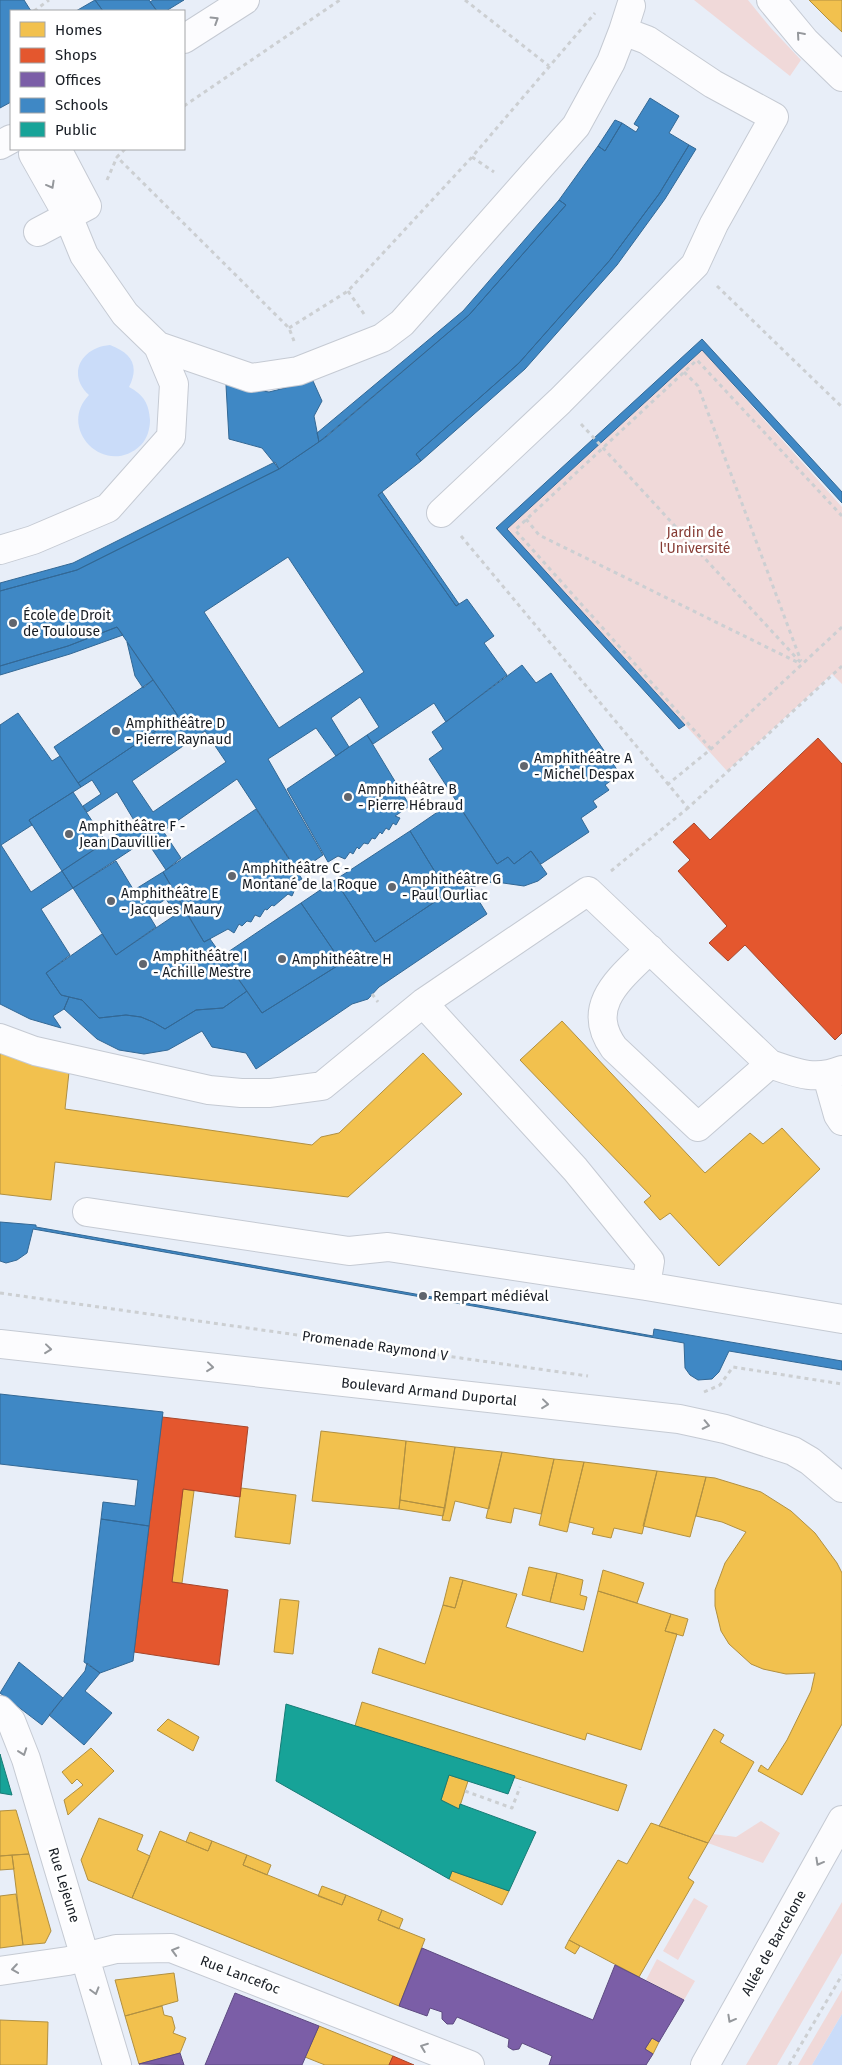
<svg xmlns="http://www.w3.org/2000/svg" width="842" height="2065" font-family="'Fira Sans',sans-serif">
	<rect width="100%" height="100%" fill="#e8eef8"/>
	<path fill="#f0d9d9" d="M694 0H748L770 27 801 60 790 76Z
		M702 350 842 507V684L832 674 727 771 507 529Z
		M761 1821 780 1833 763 1863 708 1843 713 1834 736 1837Z
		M694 1898 708 1906 678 1960 663 1951Z
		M842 1902V1953L777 2065H746Z
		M657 1959 695 1981 684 2000 646 1980Z
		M842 1990V2014L812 2065H798Z"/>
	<path fill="#cadcf9" d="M110 345C131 353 140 365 129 387 144 395 149 404 150 420 150 429 147 439 141 445 106 479 56 429 89 395 66 374 82 347 110 345Z
		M842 2014V2065H812Z"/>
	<path fill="#f2c14e" stroke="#b19041" d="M809 0H842V32L828 19Z
		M562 1021 705 1173 750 1133 763 1144 782 1128 820 1169 719 1266 670 1213 660 1220 644 1202 651 1196 520 1060Z
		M0 1051 70 1063 65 1109 312 1145 321 1137 339 1133 423 1053 462 1094 348 1197 55 1162 51 1200 0 1194Z
		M321 1431 406 1441 399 1509 312 1501Z
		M406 1441 455 1447 445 1508 400 1500Z
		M455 1447 502 1452 489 1509 455 1501 450 1521 442 1520Z
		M502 1452 554 1459 541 1514 514 1508 511 1523 486 1518Z
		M554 1459 584 1462 567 1532 539 1525Z
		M584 1462 657 1471 642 1534 614 1528 611 1538 592 1534 594 1528 569 1522Z
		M657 1471 706 1477 690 1537 643 1526Z
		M706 1477 715 1478 761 1492 791 1511 815 1533 837 1563 842 1573V1724L802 1795 758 1771 761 1765 768 1770 787 1740 811 1691 815 1673 786 1674 763 1669 751 1664 729 1644 721 1631 715 1606V1590L725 1563 746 1532 722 1522 696 1516Z
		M241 1488 296 1495 290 1544 235 1537Z
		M183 1489 194 1491 182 1583 172 1582Z
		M400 1500 445 1508 443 1516 399 1509Z
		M529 1567 557 1573 550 1602 522 1595Z
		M603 1570 644 1583 637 1603 598 1591Z
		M557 1573 583 1580 580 1595 587 1597 584 1610 550 1602Z
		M450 1577 463 1580 455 1608 443 1605Z
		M463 1580 517 1594 506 1627 583 1652 598 1591 671 1614 665 1631 677 1634 641 1750 587 1733 585 1740 372 1673 379 1648 425 1664 443 1605 455 1608Z
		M280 1599 299 1601 293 1654 274 1652Z
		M671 1614 688 1619 683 1636 665 1631Z
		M362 1702 627 1785 618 1811 355 1726Z
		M168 1719 199 1737 193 1751 157 1730Z
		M714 1729 724 1735 720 1742 754 1762 708 1843 659 1826Z
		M91 1748 114 1771 68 1815 64 1800 83 1785 77 1779 72 1784 62 1772Z
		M449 1775 468 1781 459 1809 441 1800Z
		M16 1810 29 1854 0 1856V1811Z
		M99 1818 143 1835 137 1850 150 1856 132 1898 88 1880 81 1860Z
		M651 1823 708 1843 688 1878 694 1882 639 1977 569 1940 618 1860 627 1864Z
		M160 1831 208 1851 212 1841 247 1855 243 1865 342 1905 346 1895 382 1910 378 1920 425 1939 399 2006 132 1898Z
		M190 1832 212 1841 208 1851 186 1842Z
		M29 1854 51 1931 45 1943 23 1945 12 1855Z
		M12 1855 14 1869 0 1870V1856Z
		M247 1855 271 1865 267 1875 243 1865Z
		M452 1871 509 1891 502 1905 449 1879Z
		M322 1886 346 1895 342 1905 318 1896Z
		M16 1894 23 1945 0 1948V1896Z
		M382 1910 403 1919 399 1929 378 1920Z
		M569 1940 580 1946 575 1954 565 1948Z
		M174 1973 178 2001 125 2016 115 1980Z
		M162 2006 164 2015 172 2017 175 2028 173 2033 186 2038 180 2053 139 2064 125 2016Z
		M0 2020 48 2022 47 2065H0Z
		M319 2026 393 2056 389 2065H325L305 2057Z
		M652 2038 659 2042 653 2054 645 2049Z"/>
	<path fill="#e4572e" stroke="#a7462b" d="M818 738 842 764V1033L835 1040 745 945 728 961 709 943 727 926 678 871 690 860 673 842 694 823 710 840Z
		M162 1417 248 1427 240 1497 183 1489 172 1582 228 1590 219 1665 134 1652Z
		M393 2056 414 2065H389Z"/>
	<path fill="#7b5ea7" stroke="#5d4a80" d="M422 1948 593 2020 615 1965 684 2000 659 2042 652 2038 645 2049 653 2054 646 2065H549L552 2056 522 2043 519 2049 513 2050 508 2047 509 2039 457 2017 453 2024H447L442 2019V2012L430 2008 427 2016 399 2006Z
		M235 1993 319 2026 302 2065H205Z
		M180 2053 184 2065 139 2064Z"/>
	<path fill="#3f88c5" stroke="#336895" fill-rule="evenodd" d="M0 0H24L31 11H11V102L0 108Z
		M95 0H149L157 11H103Z
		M95 0 103 11H76Z
		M153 0H184L166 11H157L150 2Z
		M650 98 679 116 669 133 689 145 659 194 610 260 519 363 416 454 421 461 378 495 456 606 467 599 494 636 484 643 507 675 446 722 434 703 373 744 367 735 379 727 360 697 331 718 349 747 336 756 316 728 268 759 323 855 298 872 237 779 163 831 181 858 166 870 146 840 73 888 62 871 135 822 117 792 87 812 83 806 101 794 92 780 81 787 78 783 178 716 117 627 68 646 0 666V591L77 570 279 469 326 437 469 315 566 205 559 200 598 146 605 151 622 123 636 132 639 127 634 124ZM288 557 364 672 279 728 204 612ZM205 731 226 762 153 812 132 781Z
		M615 120 622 123 605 151 598 146Z
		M689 145 696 149 665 199 617 265 525 369 421 461 416 454 519 363 610 260 659 194Z
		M559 200 566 205 469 315 319 442 317 433 463 311Z
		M702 339 842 492V503L702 350 507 529 685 725 679 729 496 528Z
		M313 381 322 401 314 416 319 442 279 469 262 448 229 439 226 385 269 392Z
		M275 462 279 469 77 570 0 591V583L73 563Z
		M382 492 459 604 456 606 378 495Z
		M117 627 123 635 70 654 0 675V666L68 646Z
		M127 642 153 680 143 688 135 676Z
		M522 665 536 683 551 673 620 774 605 785 609 790 593 801 597 807 581 818 589 832 541 864 531 851 514 864 508 857 497 864 429 759 443 749 432 732Z
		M153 680 178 716 78 783 54 747Z
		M18 713 52 761 60 756 81 787 29 820 32 825 1 845 31 892 62 871 73 888 41 909 70 955 46 973 61 995 69 997 64 1009 53 1016 61 1028 30 1019 0 1004V725Z
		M367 735 410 806 395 816 400 818 396 825 393 823 389 830 386 828 382 834 380 832 375 839 372 838 368 844 364 843 359 849 357 847 353 854 350 852 345 859 338 856 328 862 287 789Z
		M73 792 106 842 62 871 29 820Z
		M455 800 497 864 508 857 514 864 531 851 547 874 538 881 524 886 496 882 482 883 471 888 487 914 379 987 368 999 352 1004 256 1069 246 1053 212 1047 202 1031 168 1050 144 1054 119 1050 97 1039 64 1009 69 997 82 1000 99 1018 126 1015 141 1017 153 1022 165 1029 196 1010 223 1008 247 991 262 1013 342 963 301 903 335 880 375 942 448 893 410 831Z
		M256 809 302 879 290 885 295 889 292 896 288 894 274 906 272 905 267 910 265 909 260 917 255 915 251 922 247 921 242 926 239 924 234 933 228 929 204 942 163 872Z
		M410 831 448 893 375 942 335 880Z
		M116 861 156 927 116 955 73 888Z
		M163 872 184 909 176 914 166 899 146 912 134 890Z
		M301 903 342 963 262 1013 222 956Z
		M184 909 204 942 210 939 247 991 223 1008 196 1010 165 1029 153 1022 141 1017 126 1015 99 1018 82 1000 61 995 46 973 102 934 116 955Z
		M0 1222 36 1225V1227L653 1336 654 1329 842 1361V1370L729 1351 719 1372 712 1379 698 1380 690 1375 685 1368 684 1343 33 1229 27 1253 17 1260 6 1263 0 1261Z
		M0 1394 163 1412 149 1526 101 1519 103 1502 135 1506 138 1480 0 1464Z
		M101 1519 149 1526 133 1661 100 1673 84 1662Z
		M19 1662 63 1698 42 1725 0 1693Z
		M87 1663 100 1673 85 1691 112 1713 84 1745 49 1715 85 1671Z"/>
	<path fill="#17a398" stroke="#177b75" d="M286 1704 515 1776 508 1794 449 1775 441 1800 459 1809 460 1804 536 1832 509 1891 452 1871 449 1879 276 1781Z
		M0 1754 2 1761 12 1795 0 1793Z"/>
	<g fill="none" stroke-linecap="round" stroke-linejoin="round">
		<g stroke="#c5cad3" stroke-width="30">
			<path id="minor" d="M771 0 805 41 842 77
				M623 31 631 6
				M184 39 245 0
				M0 145 11 139
				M33 154 68 216 84 255 125 314 158 346 251 378 298 371 382 338 402 323 576 126 611 62 623 31 647 40 713 84 774 117 714 224 695 265 560 401 441 513
				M38 232 87 206 57 149
				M0 550 33 540 108 508 171 437 174 384 158 346
				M650 949C622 977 583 1005 614 1048L698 1127 770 1064
				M423 1003 575 1169 650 1261 646 1286
				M0 1038 35 1051 209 1090 241 1093H270L322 1086 423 1003 588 891 770 1064C796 1073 815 1081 842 1070
				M827 1076 838 1115 842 1121
				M87 1212 349 1251 388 1247 646 1286 842 1319
				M0 1344 679 1419 725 1429 793 1451 810 1461 842 1488
				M0 1710 11 1721 26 1759 117 2065
				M0 1971 68 1961 116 1949 171 1948 470 2065
				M705 2065 842 1820"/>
		</g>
		<path stroke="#cccfd2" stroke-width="3" stroke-dasharray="4 4" stroke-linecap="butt" d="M465 0 549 66
			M34 11 49 0
			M184 106 340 0
			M125 149 117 157 289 328 294 341
			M472 157 494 172
			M107 180 117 157
			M717 286 842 407
			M348 291 364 314
			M289 328 348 291 472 157 595 13
			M684 372 698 386 801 661
			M581 424 802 664
			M526 519 539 535 799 663
			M461 536 688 808 842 666
			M711 749 515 530 697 360 842 516
			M667 785 711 749 842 627
			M611 871 688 808
			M372 994 378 1002
			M0 1293 588 1376
			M704 1392 720 1385 733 1367 842 1384
			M465 1791 512 1808 520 1787
			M789 2065 842 1975"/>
		<use href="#minor" stroke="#fcfcfe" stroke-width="28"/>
	</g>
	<defs><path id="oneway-chevron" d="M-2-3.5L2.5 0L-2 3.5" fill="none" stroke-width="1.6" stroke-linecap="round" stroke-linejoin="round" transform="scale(1.25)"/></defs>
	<g stroke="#95989c">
		<use href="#oneway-chevron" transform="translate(215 20) rotate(-32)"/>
		<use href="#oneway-chevron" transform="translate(800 35) rotate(-131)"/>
		<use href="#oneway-chevron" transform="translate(51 185) rotate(61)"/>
		<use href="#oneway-chevron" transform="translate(48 1349) rotate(6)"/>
		<use href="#oneway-chevron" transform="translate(210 1367) rotate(6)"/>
		<use href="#oneway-chevron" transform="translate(545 1404) rotate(6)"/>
		<use href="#oneway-chevron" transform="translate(706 1425) rotate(12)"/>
		<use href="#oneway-chevron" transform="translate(23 1752) rotate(70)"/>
		<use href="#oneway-chevron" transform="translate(819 1862) rotate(119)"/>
		<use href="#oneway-chevron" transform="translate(175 1951) rotate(-164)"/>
		<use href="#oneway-chevron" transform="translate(15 1969) rotate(172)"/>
		<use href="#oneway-chevron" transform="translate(95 1991) rotate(74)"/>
		<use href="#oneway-chevron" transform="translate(731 2019) rotate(119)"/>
		<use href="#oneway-chevron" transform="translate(424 2047) rotate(-159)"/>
	</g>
	<g fill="#61666e" stroke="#fff" stroke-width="2">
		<circle cx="13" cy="623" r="5"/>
		<circle cx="116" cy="731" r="5"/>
		<circle cx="524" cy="766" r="5"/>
		<circle cx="348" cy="797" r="5"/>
		<circle cx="69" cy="834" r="5"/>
		<circle cx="232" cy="876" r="5"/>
		<circle cx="392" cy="887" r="5"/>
		<circle cx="111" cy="901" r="5"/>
		<circle cx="282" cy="959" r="5"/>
		<circle cx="143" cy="964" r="5"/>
		<circle cx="423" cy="1296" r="5"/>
	</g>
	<g text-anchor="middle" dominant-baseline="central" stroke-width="5" stroke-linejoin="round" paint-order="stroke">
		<g font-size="14" fill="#863b33" stroke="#fff">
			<text x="695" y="532">Jardin de<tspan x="695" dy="16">l'Université</tspan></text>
		</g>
		<g font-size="14" fill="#181d24" stroke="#fff" text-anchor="start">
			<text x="23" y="615">École de Droit<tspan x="23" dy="16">de Toulouse</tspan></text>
			<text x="126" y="723">Amphithéâtre D<tspan x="126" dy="16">- Pierre Raynaud</tspan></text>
			<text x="534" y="758">Amphithéâtre A<tspan x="534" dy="16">- Michel Despax</tspan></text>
			<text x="358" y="789">Amphithéâtre B<tspan x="358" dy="16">- Pierre Hébraud</tspan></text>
			<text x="79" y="826">Amphithéâtre F -<tspan x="79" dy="16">Jean Dauvillier</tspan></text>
			<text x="242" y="868">Amphithéâtre C -<tspan x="242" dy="16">Montané de la Roque</tspan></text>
			<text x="402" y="879">Amphithéâtre G<tspan x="402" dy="16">- Paul Ourliac</tspan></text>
			<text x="121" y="893">Amphithéâtre E<tspan x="121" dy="16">- Jacques Maury</tspan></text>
			<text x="153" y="956">Amphithéâtre I<tspan x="153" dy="16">- Achille Mestre</tspan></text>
			<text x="292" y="959">Amphithéâtre H</text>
			<text x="433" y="1296">Rempart médiéval</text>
		</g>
		<g font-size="14" fill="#181d24" stroke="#fff">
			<text transform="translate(375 1346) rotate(8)">Promenade Raymond V</text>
			<text transform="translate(429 1392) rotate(6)">Boulevard Armand Duportal</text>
			<text transform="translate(64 1885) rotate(73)">Rue Lejeune</text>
			<text transform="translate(774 1943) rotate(-61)">Allée de Barcelone</text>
			<text transform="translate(240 1975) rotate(21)">Rue Lancefoc</text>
		</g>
	</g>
	<rect x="10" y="10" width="175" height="140" fill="#ffffff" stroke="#a3a5a7"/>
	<rect x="20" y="22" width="25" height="15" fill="#f2c14e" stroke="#a3a5a7"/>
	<text x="55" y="35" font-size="15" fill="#181d24">Homes</text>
	<rect x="20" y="48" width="25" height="15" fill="#e4572e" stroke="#a3a5a7"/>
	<text x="55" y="60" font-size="15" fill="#181d24">Shops</text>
	<rect x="20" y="72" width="25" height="15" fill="#7b5ea7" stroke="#a3a5a7"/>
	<text x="55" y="85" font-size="15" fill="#181d24">Offices</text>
	<rect x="20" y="98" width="25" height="15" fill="#3f88c5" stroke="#a3a5a7"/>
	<text x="55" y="110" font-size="15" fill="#181d24">Schools</text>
	<rect x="20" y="122" width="25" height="15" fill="#17a398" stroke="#a3a5a7"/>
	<text x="55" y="135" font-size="15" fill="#181d24">Public</text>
</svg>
